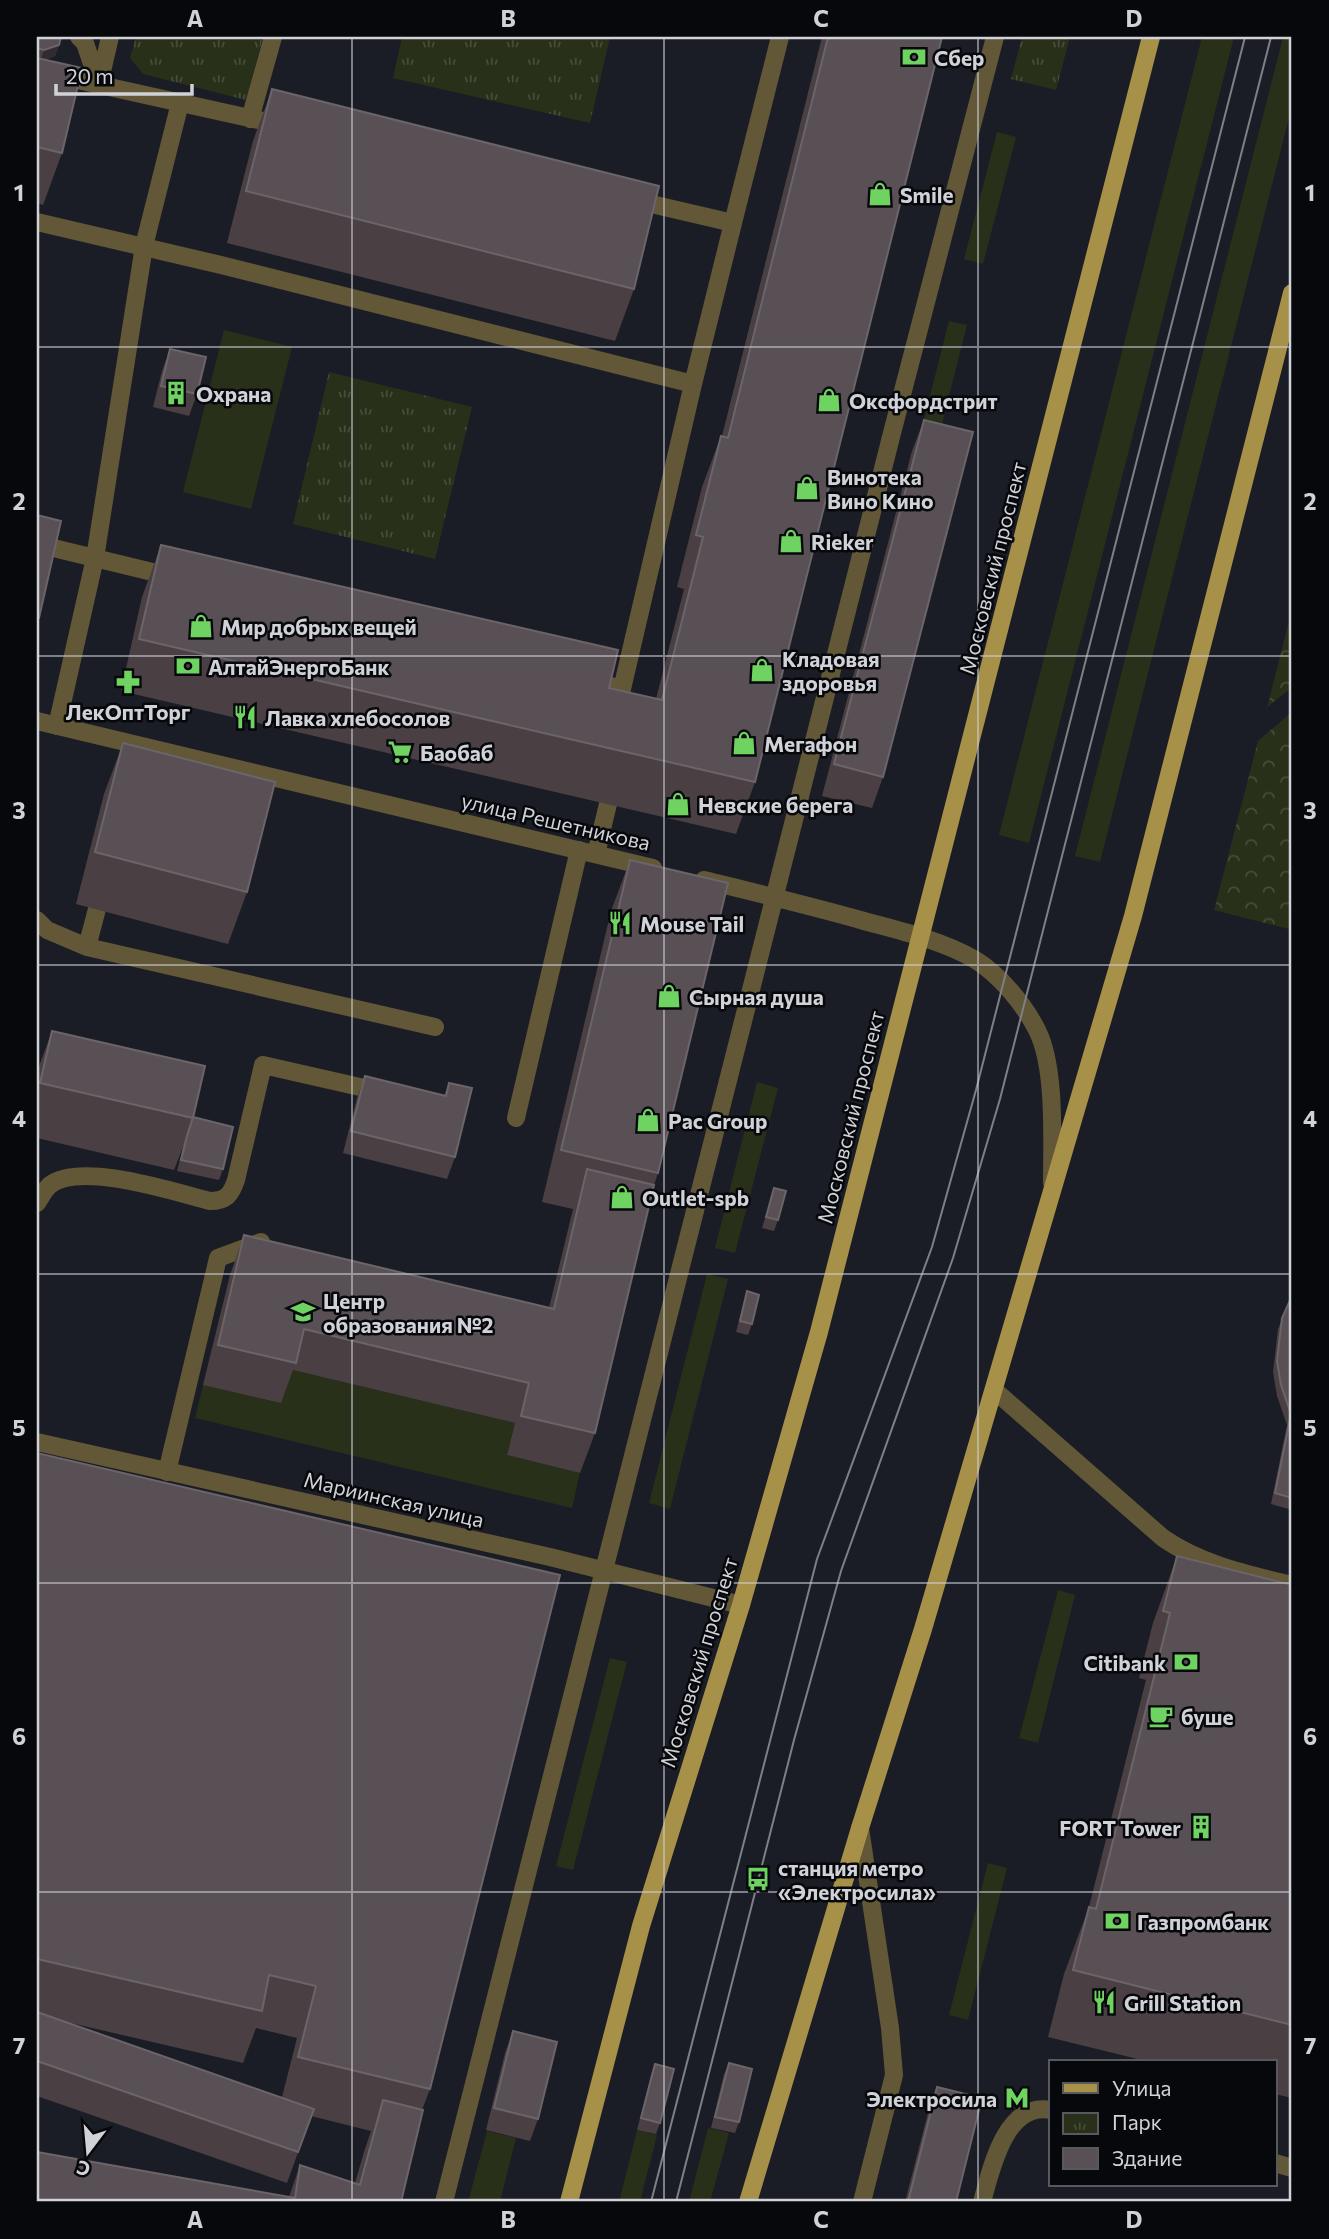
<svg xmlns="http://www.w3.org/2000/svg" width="1329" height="2239" font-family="Commissioner,sans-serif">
	<defs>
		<pattern id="forest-crowns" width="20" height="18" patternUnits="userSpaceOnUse" patternTransform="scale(1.75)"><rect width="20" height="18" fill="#283019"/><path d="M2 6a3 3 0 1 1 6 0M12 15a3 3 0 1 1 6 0" fill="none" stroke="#464d3a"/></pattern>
		<pattern id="park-tufts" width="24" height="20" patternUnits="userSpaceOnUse" patternTransform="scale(1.75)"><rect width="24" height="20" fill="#283019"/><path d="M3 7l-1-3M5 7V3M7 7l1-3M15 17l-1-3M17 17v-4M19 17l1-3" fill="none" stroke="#464d3a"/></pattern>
	</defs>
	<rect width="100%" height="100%" fill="#1b1d26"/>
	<path fill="#283019" d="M1202 37H1234L1029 843 999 835Z
		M1283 37H1292V106L1100 862 1075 856Z
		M997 132 1016 137 983 264 964 259Z
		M949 321 967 325 939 436 921 431Z
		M224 330 292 347 251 509 183 492Z
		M757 1082 778 1088 735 1253 715 1248Z
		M707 1274 728 1279 670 1509 649 1503Z
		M289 1369 515 1423 507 1455 580 1473 572 1508 195 1418 203 1385Z
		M1058 1590 1075 1595 1038 1743 1019 1738Z
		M610 1658 627 1662 573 1870 556 1866Z
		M988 1863 1007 1868 968 2020 949 2015Z
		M708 2128 729 2133 710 2202H689Z
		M637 2130 657 2135 640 2202H619Z
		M487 2131 516 2138 500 2202H468Z"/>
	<path fill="url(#forest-crowns)" d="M1292 609V687L1266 708H1267Z
		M1292 712V915L1289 929 1214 910 1258 741Z"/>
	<path fill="url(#park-tufts)" d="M136 37H263L246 100 143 74 130 58Z
		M402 37H610L590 123 393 78Z
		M1022 37H1070L1056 90 1011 79Z
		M329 372 472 407 435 559 293 524Z"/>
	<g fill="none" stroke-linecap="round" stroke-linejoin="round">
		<path stroke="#625736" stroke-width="18" d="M79 37 85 43 99 85
			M37 71 281 125
			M99 84 110 37
			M250 119 273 37
			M634 200 733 223 780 37
			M37 222 221 265 693 384 622 689 587 680
			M693 384 733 223
			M37 544 173 577
			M57 726 95 558 144 246 180 103
			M596 854 608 804
			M37 920 47 930 87 947 435 1027
			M87 947 97 909
			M516 1118 579 850
			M37 1203C41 1197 45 1189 50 1185 80 1161 174 1192 210 1201 226 1201 231 1195 236 1180L263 1065 382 1092
			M994 1390 1163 1538C1202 1565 1247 1574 1292 1585
			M167 1472 218 1258 261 1242
			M1275 2163 1292 2168
			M982 2202C991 2170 1005 2101 1051 2110"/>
		<path stroke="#625736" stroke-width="18" d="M37 721 653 868
			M704 880C757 893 811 906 864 921 901 931 940 940 974 959 999 974 1024 1004 1037 1030 1056 1067 1052 1141 1052 1183
			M37 1442 550 1557 741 1605
			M860 1828 890 2028 894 2075 862 2202
			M444 2202 892 433 995 37"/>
		<path stroke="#a79148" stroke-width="18" d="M569 2202 641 1926 741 1605 819 1332 1151 37
			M748 2202 860 1828 923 1629 1133 916 1292 293"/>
		<path stroke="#7e8088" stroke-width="2" d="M651 2202 817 1559 932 1247 976 1090 1245 37
			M676 2202 794 1740 841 1571 953 1258 1000 1099 1271 37"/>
	</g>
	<path fill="#4a4044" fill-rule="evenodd" d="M37 37 59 45 55 56 44 60 62 153 43 205 37 203Z
		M822 37H942L755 782 736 834 121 691 142 597 161 545 609 688 656 699 684 589 677 587 702 487 721 436H722Z
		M272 89 634 289 615 341 227 243 253 141Z
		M170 349 197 394 189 416 153 407 162 371Z
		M924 420 883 777 872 808 822 796 912 451Z
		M123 743 247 892 228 944 76 904 104 794Z
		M630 860 658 1173 654 1185 595 1433 580 1473 507 1455 515 1423 293 1370 281 1403 203 1385 230 1275 244 1235 549 1308 573 1209 542 1202 611 911Z
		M52 1031 193 1117 223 1169 219 1180 177 1171 183 1147 174 1170 37 1138V1072Z
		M365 1076 444 1096 449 1083 455 1157 447 1179 343 1153 357 1098Z
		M774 1188 778 1220 774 1231 762 1228Z
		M747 1291 752 1324 748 1335 736 1332Z
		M1292 1296V1510L1271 1504 1287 1425 1277 1396 1273 1372 1278 1329Z
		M37 1453 430 2089 422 2110 401 2202H37L289 2197 300 2165 355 2183 364 2152 371 2131 311 2116 287 2183 37 2096ZM62 2021 243 2063 256 2028 297 2038 282 2097Z
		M1177 1556 1292 1585V2098L1275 2094V2062H1150L1048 2037 1064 1974 1089 1907 1146 1680 1139 1678 1153 1623Z
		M513 2031 538 2119 530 2141 486 2130 505 2053Z
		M729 2063 739 2122 735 2133 711 2128 724 2074Z
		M655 2064 660 2123 656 2134 637 2130 651 2075Z
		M937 2087 956 2202H905L929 2109Z"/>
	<path fill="#312b31" d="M59 45 55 56 40 61 44 50Z"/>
	<path fill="#585054" stroke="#6b6469" stroke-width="2" d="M37 37H61L59 45 44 50 37 48Z
		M828 37H942L755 782 139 639 161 545 618 650 609 688 662 700 703 537 696 535 721 436 728 438Z
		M37 58 82 68 62 153 37 147Z
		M272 89 659 186 634 289 246 191Z
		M170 349 206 357 197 394 161 386Z
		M924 420 973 432 883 777 834 764Z
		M37 515 61 521 39 618H37Z
		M123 743 275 782 247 892 95 852Z
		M630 860 728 883 658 1173 561 1150Z
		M52 1031 205 1066 193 1118 40 1083Z
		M365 1076 446 1096 449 1083 472 1088 455 1157 351 1131Z
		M193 1117 233 1127 223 1169 181 1160 187 1136Z
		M587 1169 654 1185 595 1433 521 1416 529 1383 304 1329 296 1363 218 1345 244 1235 554 1309Z
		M774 1188 786 1191 778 1220 766 1217Z
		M747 1291 759 1295 752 1324 740 1321Z
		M1292 1296V1498L1275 1493 1291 1414 1281 1385 1277 1361 1282 1318Z
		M37 1453 560 1575 430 2089 298 2057 316 1986 269 1975 262 2011 37 1959Z
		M1177 1556 1292 1585V2025L1073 1970 1089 1907 1096 1909 1170 1613 1163 1611Z
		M37 2012 314 2109 298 2152 37 2061Z
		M513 2031 557 2042 538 2119 494 2108Z
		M729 2063 752 2069 739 2122 715 2117Z
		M655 2064 674 2069 660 2123 641 2118Z
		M937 2087 982 2098 956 2202H908Z
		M383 2100 423 2110 401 2202H37V2152L295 2198 300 2165 360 2185Z"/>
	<path fill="none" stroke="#d0d2d8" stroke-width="2" stroke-opacity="0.55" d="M352 37V2202M664 37V2202M978 37V2202M37 347H1292M37 656H1292M37 965H1292M37 1274H1292M37 1583H1292M37 1892H1292"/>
	<defs>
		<g id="bank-bare" transform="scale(1.89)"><path d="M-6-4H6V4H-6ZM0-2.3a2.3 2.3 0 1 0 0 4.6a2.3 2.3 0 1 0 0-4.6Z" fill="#6ed360" stroke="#07080b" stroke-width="2.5" paint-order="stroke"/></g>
		<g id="shop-bare" transform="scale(1.89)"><path d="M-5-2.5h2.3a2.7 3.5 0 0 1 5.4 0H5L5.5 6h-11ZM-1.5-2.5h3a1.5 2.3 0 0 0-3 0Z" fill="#6ed360" stroke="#07080b" stroke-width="2.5" paint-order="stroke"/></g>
		<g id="building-bare" transform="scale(1.89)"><path d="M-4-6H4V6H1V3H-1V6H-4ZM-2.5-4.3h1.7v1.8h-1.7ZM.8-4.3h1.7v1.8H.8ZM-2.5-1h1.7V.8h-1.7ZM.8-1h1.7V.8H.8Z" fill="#6ed360" stroke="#07080b" stroke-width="2.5" paint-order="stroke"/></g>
		<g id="pharmacy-bare" transform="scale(1.89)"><path d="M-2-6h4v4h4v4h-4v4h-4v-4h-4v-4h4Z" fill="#6ed360" stroke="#07080b" stroke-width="2.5" paint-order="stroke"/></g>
		<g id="restaurant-bare" transform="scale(1.89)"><path d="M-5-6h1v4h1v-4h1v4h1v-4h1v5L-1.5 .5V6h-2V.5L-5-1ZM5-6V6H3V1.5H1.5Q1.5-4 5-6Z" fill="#6ed360" stroke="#07080b" stroke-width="2.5" paint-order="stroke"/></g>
		<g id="supermarket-bare" transform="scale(1.89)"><path d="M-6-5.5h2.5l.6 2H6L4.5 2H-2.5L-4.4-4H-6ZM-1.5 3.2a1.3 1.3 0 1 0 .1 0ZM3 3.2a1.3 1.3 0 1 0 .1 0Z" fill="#6ed360" stroke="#07080b" stroke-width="2.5" paint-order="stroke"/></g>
		<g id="university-bare" transform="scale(1.89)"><path d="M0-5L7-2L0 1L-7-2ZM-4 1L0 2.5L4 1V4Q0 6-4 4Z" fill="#6ed360" stroke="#07080b" stroke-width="2.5" paint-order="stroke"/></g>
		<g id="cafe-bare" transform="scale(1.89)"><path d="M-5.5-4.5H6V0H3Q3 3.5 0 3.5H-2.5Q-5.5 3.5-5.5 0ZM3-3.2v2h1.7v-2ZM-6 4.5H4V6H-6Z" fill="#6ed360" stroke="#07080b" stroke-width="2.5" paint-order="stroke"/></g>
		<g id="bus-bare" transform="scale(1.89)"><path d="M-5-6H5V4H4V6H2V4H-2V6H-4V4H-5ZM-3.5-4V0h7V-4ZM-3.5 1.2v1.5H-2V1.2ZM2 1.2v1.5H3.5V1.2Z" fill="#6ed360" stroke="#07080b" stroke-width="2.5" paint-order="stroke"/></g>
		<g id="metro-bare" transform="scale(1.89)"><path d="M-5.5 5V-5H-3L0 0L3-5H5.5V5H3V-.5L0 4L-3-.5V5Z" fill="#6ed360" stroke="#07080b" stroke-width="2.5" paint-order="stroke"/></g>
	</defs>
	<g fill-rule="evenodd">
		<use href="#bank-bare" x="914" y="57"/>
		<use href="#shop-bare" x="880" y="194"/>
		<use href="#building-bare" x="176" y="393"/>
		<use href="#shop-bare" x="829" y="400"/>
		<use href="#shop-bare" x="807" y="488"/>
		<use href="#shop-bare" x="791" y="541"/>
		<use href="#shop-bare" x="201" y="626"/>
		<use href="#bank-bare" x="188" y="666"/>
		<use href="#shop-bare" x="762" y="670"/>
		<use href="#pharmacy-bare" x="128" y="682"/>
		<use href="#restaurant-bare" x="245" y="717"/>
		<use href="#shop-bare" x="744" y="743"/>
		<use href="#supermarket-bare" x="400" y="752"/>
		<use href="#shop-bare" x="678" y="804"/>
		<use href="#restaurant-bare" x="620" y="923"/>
		<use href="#shop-bare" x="669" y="996"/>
		<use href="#shop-bare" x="648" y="1120"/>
		<use href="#shop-bare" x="622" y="1197"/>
		<use href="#university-bare" x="303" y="1312"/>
		<use href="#bank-bare" x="1186" y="1662"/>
		<use href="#cafe-bare" x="1161" y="1716"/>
		<use href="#building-bare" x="1201" y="1827"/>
		<use href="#bus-bare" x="758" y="1879"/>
		<use href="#bank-bare" x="1117" y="1921"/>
		<use href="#restaurant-bare" x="1104" y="2002"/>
		<use href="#metro-bare" x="1017" y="2098"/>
	</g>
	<g text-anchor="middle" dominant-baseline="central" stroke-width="5" stroke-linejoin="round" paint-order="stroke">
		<g font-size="21" font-weight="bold" fill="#d0d2d8" stroke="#07080b" text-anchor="start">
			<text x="934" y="57">Сбер</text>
			<text x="900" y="194">Smile</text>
			<text x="196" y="393">Охрана</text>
			<text x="849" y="400">Оксфордстрит</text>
			<text x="827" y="476">Винотека<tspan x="827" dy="24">Вино Кино</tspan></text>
			<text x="811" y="541">Rieker</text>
			<text x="221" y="626">Мир добрых вещей</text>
			<text x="782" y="658">Кладовая<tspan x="782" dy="24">здоровья</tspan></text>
			<text x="208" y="666">АлтайЭнергоБанк</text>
			<text x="128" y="711" text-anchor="middle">ЛекОптТорг</text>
			<text x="265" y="717">Лавка хлебосолов</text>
			<text x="764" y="743">Мегафон</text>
			<text x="420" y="752">Баобаб</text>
			<text x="698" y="804">Невские берега</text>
			<text x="640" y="923">Mouse Tail</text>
			<text x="689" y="996">Сырная душа</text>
			<text x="668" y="1120">Pac Group</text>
			<text x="642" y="1197">Outlet-spb</text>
			<text x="323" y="1300">Центр<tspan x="323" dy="24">образования №2</tspan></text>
			<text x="1166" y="1662" text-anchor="end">Citibank</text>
			<text x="1181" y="1716">буше</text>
			<text x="1181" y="1827" text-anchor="end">FORT Tower</text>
			<text x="778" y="1867">станция метро<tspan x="778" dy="24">«Электросила»</tspan></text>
			<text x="1137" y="1921">Газпромбанк</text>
			<text x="1124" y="2002">Grill Station</text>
			<text x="997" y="2098" text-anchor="end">Электросила</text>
		</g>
		<g font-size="21" fill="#d0d2d8" stroke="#07080b">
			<text transform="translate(992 568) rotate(-76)">Московский проспект</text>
			<text transform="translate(556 821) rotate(13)">улица Решетникова</text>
			<text transform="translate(850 1117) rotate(-76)">Московский проспект</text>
			<text transform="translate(394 1499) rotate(13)">Мариинская улица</text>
			<text transform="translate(698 1662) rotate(-73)">Московский проспект</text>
		</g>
	</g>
	<rect width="1329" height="2239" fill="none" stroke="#07080b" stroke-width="77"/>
	<rect x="1049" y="2060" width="228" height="126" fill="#07080b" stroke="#57595d" stroke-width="2"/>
	<rect x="1063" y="2083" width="35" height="10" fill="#a79148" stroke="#57595d" stroke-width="2"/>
	<text x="1112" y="2096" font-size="21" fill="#d0d2d8">Улица</text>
	<rect x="1063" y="2113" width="35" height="21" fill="url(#park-tufts)" stroke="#57595d" stroke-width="2"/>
	<text x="1112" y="2130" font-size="21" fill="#d0d2d8">Парк</text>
	<rect x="1063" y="2148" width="35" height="21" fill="#585054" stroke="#57595d" stroke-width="2"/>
	<text x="1112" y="2166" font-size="21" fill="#d0d2d8">Здание</text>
	<g transform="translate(88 2152) rotate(196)" stroke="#07080b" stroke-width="5" paint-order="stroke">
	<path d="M0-5L12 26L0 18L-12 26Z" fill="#d0d2d8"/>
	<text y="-10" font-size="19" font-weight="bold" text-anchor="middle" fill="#d0d2d8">С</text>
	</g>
	<path d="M56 84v10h136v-10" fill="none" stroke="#d0d2d8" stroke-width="3.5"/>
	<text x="66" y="84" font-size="21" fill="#d0d2d8" stroke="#07080b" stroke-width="5" paint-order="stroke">20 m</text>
	<rect x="38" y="38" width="1252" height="2162" fill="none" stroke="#d0d2d8" stroke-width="2.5"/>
	<g font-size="23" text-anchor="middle" font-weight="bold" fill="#d0d2d8">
		<text x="195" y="27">A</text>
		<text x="508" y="27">B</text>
		<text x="821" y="27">C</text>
		<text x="1134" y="27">D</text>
		<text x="19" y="201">1</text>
		<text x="1310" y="201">1</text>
		<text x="19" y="510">2</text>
		<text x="1310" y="510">2</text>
		<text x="19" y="819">3</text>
		<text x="1310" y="819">3</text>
		<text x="19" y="1127">4</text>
		<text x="1310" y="1127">4</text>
		<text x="19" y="1436">5</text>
		<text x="1310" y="1436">5</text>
		<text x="19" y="1745">6</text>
		<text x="1310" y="1745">6</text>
		<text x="19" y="2054">7</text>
		<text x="1310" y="2054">7</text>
		<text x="195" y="2228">A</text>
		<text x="508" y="2228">B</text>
		<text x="821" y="2228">C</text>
		<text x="1134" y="2228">D</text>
	</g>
</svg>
